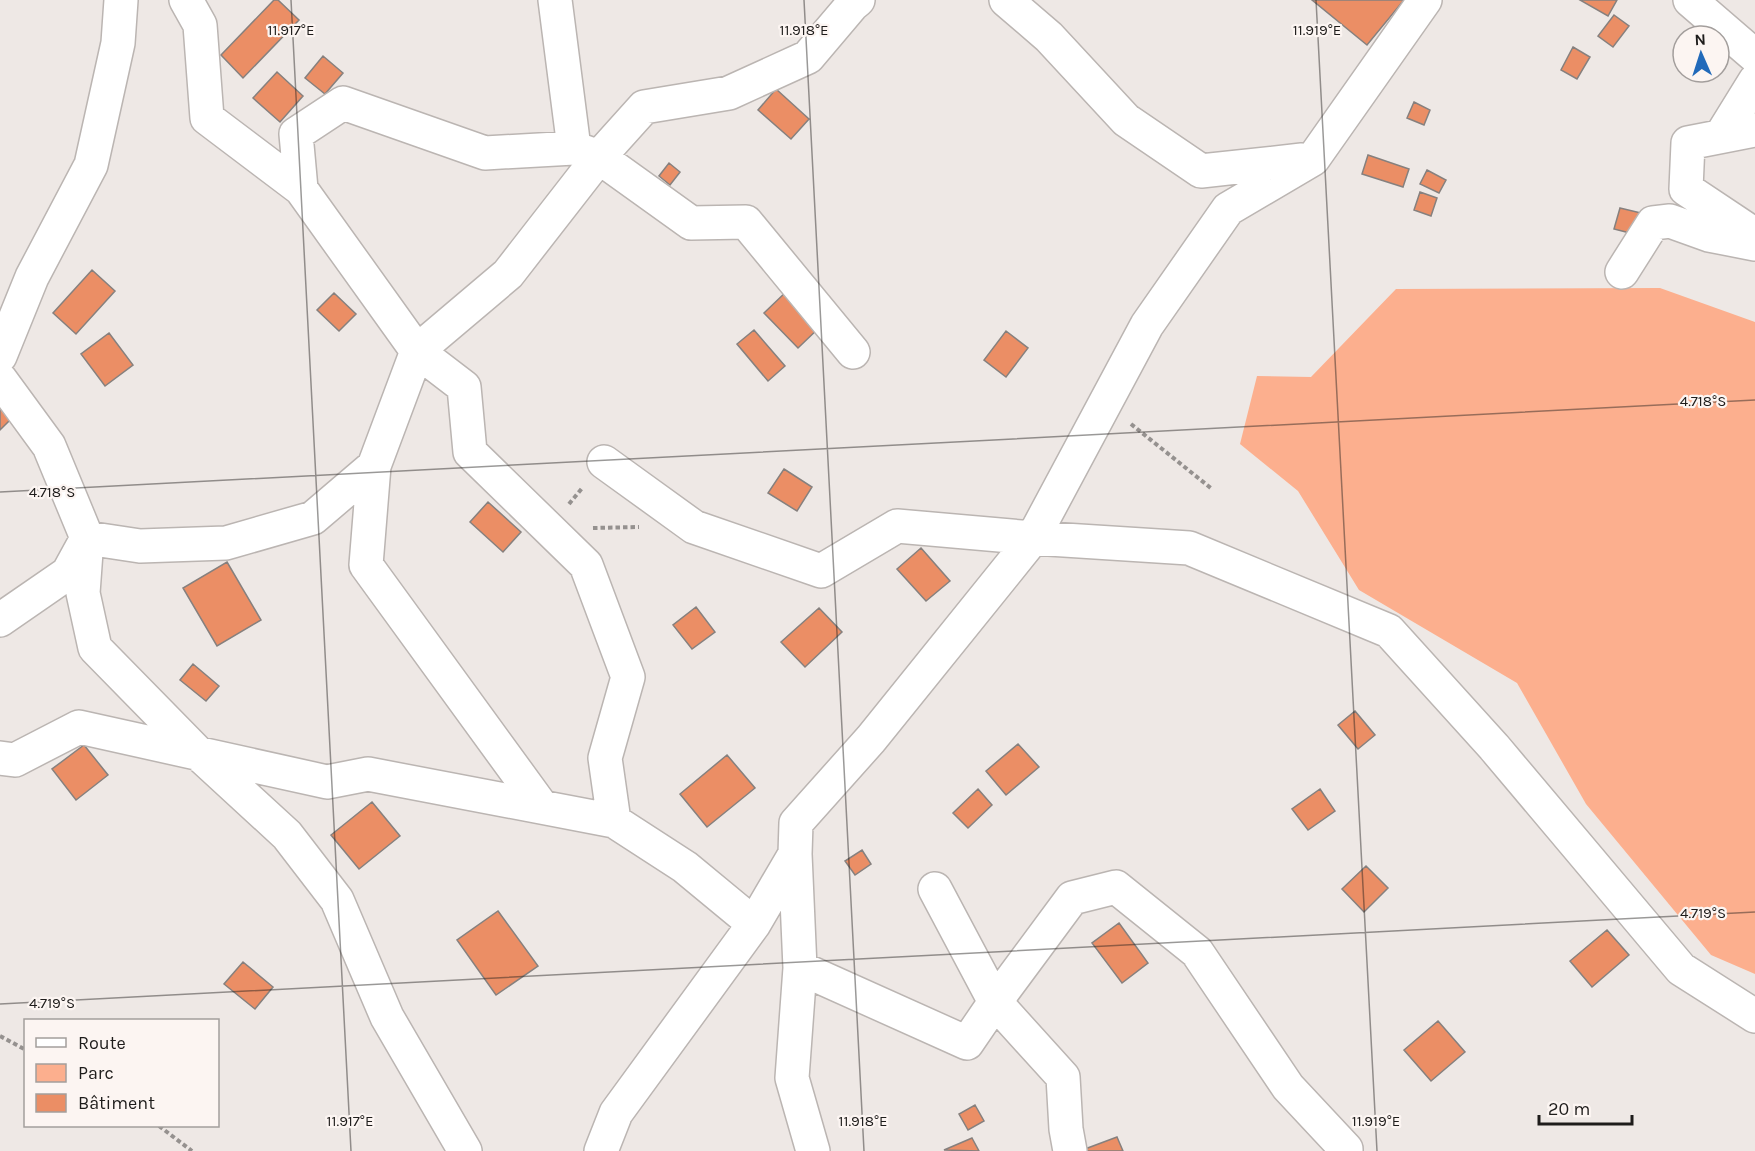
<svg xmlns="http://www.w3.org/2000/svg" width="1755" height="1151" font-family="Karla,sans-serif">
	<rect width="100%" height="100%" fill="#eee8e5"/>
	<path fill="#fcaf8e" d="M1660 288 1755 322V974L1711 955 1586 804 1517 683 1359 590 1298 491 1240 444 1257 376 1311 377 1396 289Z"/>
	<path fill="#eb8e65" stroke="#86807e" stroke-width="1.5" d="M274 0H278L299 20 243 78 221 55Z
		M1312 0H1404L1367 45Z
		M1580 0H1617L1608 16Z
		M1614 15 1629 26 1613 47 1598 36Z
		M1573 47 1590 57 1577 79 1561 70Z
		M323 56 343 73 325 94 305 78Z
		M277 72 303 96 280 122 253 98Z
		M776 89 809 119 791 139 758 110Z
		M1414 102 1430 110 1424 125 1407 118Z
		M1368 155 1409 169 1403 187 1362 174Z
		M669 163 680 172 670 185 659 176Z
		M1427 170 1446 180 1439 193 1420 184Z
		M1420 192 1437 198 1431 216 1414 210Z
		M1620 208 1641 213 1634 234 1614 229Z
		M92 270 115 291 76 334 53 313Z
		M788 290 823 324 798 348 764 313Z
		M334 293 356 314 339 331 317 310Z
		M754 330 785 366 768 381 737 344Z
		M1006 331 1028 348 1006 377 984 360Z
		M109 333 133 365 105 386 81 354Z
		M0 407 12 418 0 430Z
		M784 469 812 487 797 511 768 493Z
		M488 502 521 532 503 552 470 522Z
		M921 548 950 581 926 601 897 569Z
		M227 562 261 620 217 646 183 588Z
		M696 607 715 632 692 649 673 625Z
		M819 608 842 632 805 667 781 642Z
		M193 664 219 686 206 701 180 680Z
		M1355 711 1375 735 1358 749 1338 725Z
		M1018 744 1039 767 1006 795 986 771Z
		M84 745 108 775 76 800 52 769Z
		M727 755 755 788 707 827 680 794Z
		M978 789 992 805 968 828 953 813Z
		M1320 789 1335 811 1308 830 1292 809Z
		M372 802 400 836 359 869 331 835Z
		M862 850 871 864 855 875 845 861Z
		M1366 866 1388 888 1364 912 1342 889Z
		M498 911 538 966 496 995 457 940Z
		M1119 923 1148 963 1122 983 1092 943Z
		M1607 930 1629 955 1592 987 1570 961Z
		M243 962 273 987 255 1009 224 984Z
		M1438 1021 1465 1052 1431 1081 1404 1050Z
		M975 1105 984 1121 968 1130 959 1114Z
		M1117 1137 1123 1151H1086L1085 1149Z
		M972 1138 979 1151 944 1150Z"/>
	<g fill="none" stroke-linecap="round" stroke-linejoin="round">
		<g stroke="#bbb5b2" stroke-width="36">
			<path id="minor" d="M555 0 574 148
				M1006 0 1049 37 1126 120 1201 171 1302 160
				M1690 0 1755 56
				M1755 130 1688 143 1686 189 1755 235
				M1721 136 1755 81
				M301 189 296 134 343 103 485 153 574 148 599 157 691 223 746 222 853 352
				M1622 272 1653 223 1670 221 1709 235 1755 244
				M0 356 32 277 91 165 118 43 121 0
				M0 379 49 446 87 538 83 593 95 648 199 754 287 835 337 900 387 1017 465 1151
				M604 462 694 527 821 571 897 526 1033 538 1147 325 1228 209 1313 159 1425 0
				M374 466 366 565 542 807
				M87 538 140 546 226 543 313 518 374 466 417 351 301 189 207 118 200 25 186 0
				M0 620 68 573 85 542
				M0 758 15 760 79 727 327 782 368 774 614 821 685 867 754 924
				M614 821 605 758 628 677 586 565 470 452 464 387 417 351 508 274 599 157 644 107 729 93 808 57 852 5 858 0
				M795 854 796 823 871 739 1033 538 1189 548 1389 631 1494 747 1681 969 1755 1016
				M935 889 995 1002 1063 1077 1066 1129 1070 1151
				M800 968 967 1043 995 1002 1072 898 1116 887 1197 952 1288 1087 1346 1149V1151
				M601 1151 616 1113 754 924 795 854 800 968 792 1078 813 1151"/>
		</g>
		<path stroke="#95918f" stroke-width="4" stroke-dasharray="4.5 3" stroke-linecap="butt" d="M1131 424 1212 489
			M569 504 583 487
			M593 528 639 527
			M0 1036 26 1050
			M159 1126 192 1151"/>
		<use href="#minor" stroke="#fff" stroke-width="33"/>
	</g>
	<path fill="none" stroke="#1e1c1b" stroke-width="1.5" stroke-opacity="0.45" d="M291 0 351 1151M804 0 864 1151M1316 0 1377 1151M0 492 1755 400M0 1004 1755 912"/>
	<g font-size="15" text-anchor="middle" fill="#1e1c1b" stroke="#fcf5f2" stroke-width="4.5" stroke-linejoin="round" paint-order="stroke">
		<text x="291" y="35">11.917°E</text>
		<text x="804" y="35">11.918°E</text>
		<text x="1317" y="35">11.919°E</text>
		<text x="1703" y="406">4.718°S</text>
		<text x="52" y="497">4.718°S</text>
		<text x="1703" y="918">4.719°S</text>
		<text x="52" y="1008">4.719°S</text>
		<text x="350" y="1126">11.917°E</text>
		<text x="863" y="1126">11.918°E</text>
		<text x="1376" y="1126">11.919°E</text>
	</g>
	<rect x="24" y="1019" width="195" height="108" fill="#fcf5f2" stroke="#a39e9c" stroke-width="1.5"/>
	<rect x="36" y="1038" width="30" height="9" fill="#ffffff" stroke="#a39e9c" stroke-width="1.5"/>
	<text x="78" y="1049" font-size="18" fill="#1e1c1b">Route</text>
	<rect x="36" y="1064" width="30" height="18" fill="#fcaf8e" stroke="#a39e9c" stroke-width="1.5"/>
	<text x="78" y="1079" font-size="18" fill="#1e1c1b">Parc</text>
	<rect x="36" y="1094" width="30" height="18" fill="#eb8e65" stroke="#a39e9c" stroke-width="1.5"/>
	<text x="78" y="1109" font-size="18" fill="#1e1c1b">Bâtiment</text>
	<g transform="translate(1701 54) rotate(357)"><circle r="28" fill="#fcf5f2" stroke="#a39e9c" stroke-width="1.5"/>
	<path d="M0-4.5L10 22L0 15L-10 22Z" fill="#226aba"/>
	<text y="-9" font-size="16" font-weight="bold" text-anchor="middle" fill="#1e1c1b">N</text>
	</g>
	<path d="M1539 1115v9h93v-9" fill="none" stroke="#1e1c1b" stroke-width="3"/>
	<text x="1548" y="1115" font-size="18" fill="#1e1c1b" stroke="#fcf5f2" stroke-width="4.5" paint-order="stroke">20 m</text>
</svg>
